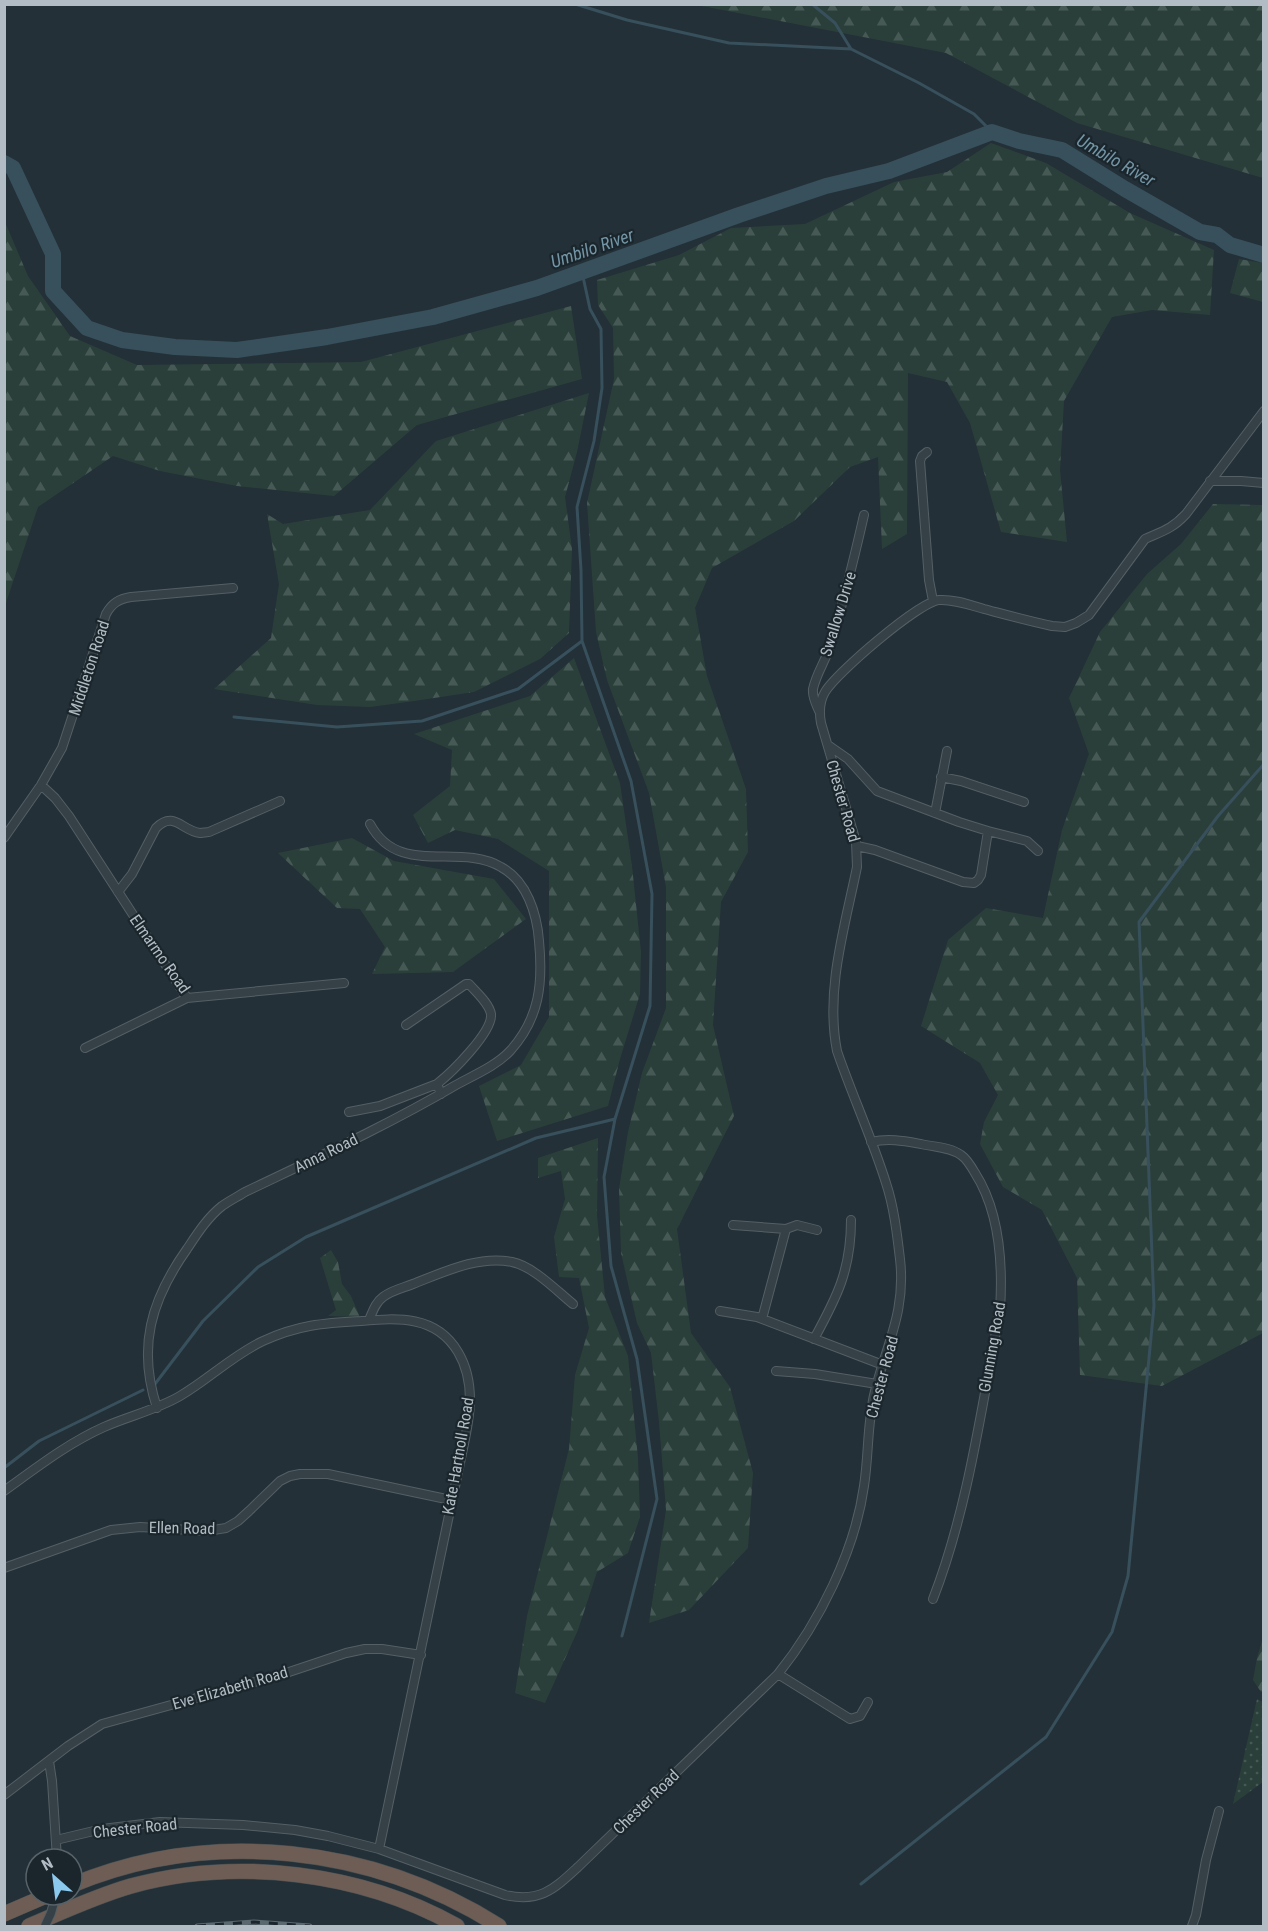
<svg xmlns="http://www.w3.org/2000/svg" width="1268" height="1931" font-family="'Roboto Condensed',sans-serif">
	<defs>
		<pattern id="green-dots" width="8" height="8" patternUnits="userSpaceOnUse" patternTransform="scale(1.5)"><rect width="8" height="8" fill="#2a3f3a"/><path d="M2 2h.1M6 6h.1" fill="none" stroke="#465955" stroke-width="1.8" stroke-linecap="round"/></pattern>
		<pattern id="forest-firs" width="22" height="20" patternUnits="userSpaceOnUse" patternTransform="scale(1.5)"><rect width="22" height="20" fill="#2a3f3a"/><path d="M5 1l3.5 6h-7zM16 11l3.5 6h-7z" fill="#465955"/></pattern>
	</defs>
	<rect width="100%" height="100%" fill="#233037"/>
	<path fill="url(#green-dots)" d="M1257 1699 1263 1702V1782L1233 1804Z"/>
	<path fill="url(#forest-firs)" d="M697 5H1263V178L1077 123 946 53Z
		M991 143 1046 163 1130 213 1214 250 1210 315 1152 310 1112 317 1064 401 1060 470 1067 542 1001 532 970 423 947 382 908 373 907 534 882 549 878 457 850 467 794 521 712 568 695 608 707 676 746 789 748 852 721 902 713 1025 734 1116 677 1229 691 1333 730 1387 753 1473 748 1548 689 1610 649 1623 666 1510 659 1422 651 1353 637 1323 621 1253 619 1189 628 1132 642 1073 666 1008V887L649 793 607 680 596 632 587 503 614 379 613 328 598 305 597 280 679 255 731 228 805 224 894 182 947 172Z
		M5 222 28 276 70 336 137 365 361 362 571 306 582 379 417 425 334 496 237 486 160 471 113 456 38 507 5 606Z
		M1239 259 1263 263V302L1230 293Z
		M589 393 577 452 565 497 572 549 569 633 540 659 474 692 414 701 370 707 317 705 214 689 271 638 279 584 267 514 283 524 370 510 436 441Z
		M1213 504 1263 505V1333L1162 1386 1080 1375 1077 1278 1042 1210 1003 1187 980 1144 984 1122 998 1095 980 1063 921 1026 948 940 986 908 1043 918 1062 830 1089 754 1069 698 1100 632 1147 574 1181 544Z
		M574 658 620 783 632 866 641 952 640 994 620 1059 608 1106 497 1141 479 1086 521 1065 549 1017V871L498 839 455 830 428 843 413 815 450 786 452 750 414 734 530 696Z
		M352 838 394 861 494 879 526 919 453 972 372 974 385 947 360 909 337 908 278 853Z
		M598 1138 597 1215 605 1297 628 1356 638 1458 640 1517 628 1553 597 1572 578 1630 545 1703 515 1693 527 1616 569 1449 575 1375 589 1328 579 1278 559 1277 554 1237 565 1199 561 1171 538 1178V1158Z
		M331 1250 338 1262 342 1284 351 1296 360 1317 328 1316 336 1310 320 1258Z
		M1263 1638V1692H1261L1253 1680 1257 1658Z"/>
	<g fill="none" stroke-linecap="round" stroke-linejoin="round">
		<path stroke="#37505c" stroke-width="3" d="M575 4 627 20 729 43 851 49
			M812 4 835 23 851 49 919 83 974 114 992 132
			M582 272 590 309 601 329 602 388 594 441 577 507 581 570 582 641 631 781 652 894 650 1006 615 1119 604 1177 611 1266 637 1359 657 1499 622 1636
			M234 717 337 727 422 721 518 689 582 641
			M155 1384 203 1321 258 1267 306 1237 536 1138 615 1119
			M4 1468 39 1441 143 1390
			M861 1884 1046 1737 1112 1632 1128 1576 1154 1306 1139 922 1218 816 1264 764"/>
		<path stroke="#37505c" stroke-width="16" d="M4 163 13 168 53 254V291L87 328 122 340 175 347 237 350 327 337 433 317 537 288 739 215 826 186 889 171 992 132 1019 141 1062 150 1125 189 1200 232 1217 235 1230 245 1264 255"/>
		<g stroke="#545f65" stroke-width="10">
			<path id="street" d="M927 452 922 456 920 461 929 580 933 601
				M1210 481H1241L1264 483
				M819 711C816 704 812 697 813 689 816 674 826 660 830 646 843 603 854 559 864 515
				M828 745 848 759 877 791 959 822 988 831 981 875 978 880 974 883 963 882 875 850 857 846
				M941 777 961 781 1024 802
				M41 785 55 798 69 816 187 998 344 983
				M935 813 947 751
				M988 831 1027 841 1038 851
				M4 838 41 785 62 748 106 614C112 603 119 599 131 597L233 588
				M118 892 132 874 156 828C174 810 182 831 200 833 201 833 208 832 209 832L280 801
				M406 1025 466 984H469C476 992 489 1003 491 1014 493 1032 451 1073 437 1084L441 1094
				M85 1048 187 998
				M349 1112 380 1106 437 1084
				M871 1142C889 1138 904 1141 921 1144 934 1147 950 1147 961 1155 967 1159 971 1166 975 1173 1000 1212 1003 1264 1000 1310 982 1405 968 1509 933 1599
				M733 1225 786 1229 797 1225 817 1230
				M720 1311 757 1317 883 1365
				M762 1319 786 1229
				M369 1320C373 1311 375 1303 383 1297 392 1290 403 1288 413 1284 444 1272 479 1255 512 1262 533 1266 557 1291 573 1304
				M814 1339C837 1297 851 1270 851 1220
				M776 1371 815 1374 877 1384
				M157 1408C137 1347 151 1300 187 1249 197 1234 207 1218 222 1206 229 1201 237 1197 245 1192 316 1158 388 1125 456 1085 474 1075 496 1066 510 1051 540 1018 543 983 539 941 537 914 527 881 501 867 458 842 399 878 370 824
				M4 1491C36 1468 68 1443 104 1427 129 1416 156 1410 180 1396 209 1379 233 1355 263 1341 298 1325 323 1323 361 1321 398 1318 436 1315 458 1352 467 1367 470 1383 470 1400 470 1419 465 1439 461 1458L379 1849
				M4 1568 111 1530 140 1527 207 1531 226 1528 238 1521 249 1511 280 1481 290 1476 300 1474H328L451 1500
				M778 1674 850 1719 860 1716 868 1702
				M49 1761 52 1781 57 1859
				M4 1795 68 1746 102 1724 280 1675 346 1653 365 1649H382L421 1655
				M56 1840 102 1829 160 1822 243 1825 295 1830 328 1836 379 1849 505 1895C540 1903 554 1889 578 1867L778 1674C819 1623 855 1551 864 1486 869 1454 867 1422 875 1391 887 1343 906 1311 900 1259 897 1234 894 1207 886 1183 872 1138 852 1095 837 1051 825 990 845 926 857 867L856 842 821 723C819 712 819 702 825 692 836 673 919 602 939 600 954 599 970 605 984 609 1007 615 1029 621 1052 626L1065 627 1076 623 1089 615 1145 539C1163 531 1172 529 1186 514L1264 411
				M1192 1926 1196 1915 1206 1860 1219 1811"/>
		</g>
		<g stroke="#414c52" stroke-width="16">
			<path id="highway" d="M72 1885C212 1827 372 1846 499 1926
				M4 1914 48 1895
				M29 1926C62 1912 96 1896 131 1886 237 1857 361 1872 457 1926"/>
		</g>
		<use href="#street" stroke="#364147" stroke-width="8"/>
		<use href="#highway" stroke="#6d5d54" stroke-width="15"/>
		<g stroke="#5a6870" stroke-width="5">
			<path id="rail" d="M197 1926 254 1922 310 1926"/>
		</g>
		<use href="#rail" stroke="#1b262c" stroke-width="3" stroke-dasharray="9" stroke-linecap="butt"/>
		<g stroke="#545f65" stroke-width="10" stroke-linecap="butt">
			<path id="street-bridge" d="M45 1926 51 1913 56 1895"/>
		</g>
		<use href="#street-bridge" stroke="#364147" stroke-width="8"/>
	</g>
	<g text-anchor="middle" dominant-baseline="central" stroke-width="4.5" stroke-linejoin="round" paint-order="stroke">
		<g font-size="16" fill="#b1bcc4" stroke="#1b262c">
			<text transform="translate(838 614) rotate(-73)">Swallow Drive</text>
			<text transform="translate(89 668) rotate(-72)">Middleton Road</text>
			<text transform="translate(843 801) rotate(74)">Chester Road</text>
			<text transform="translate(160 954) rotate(55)">Elmarmo Road</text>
			<text transform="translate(326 1153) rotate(-26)">Anna Road</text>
			<text transform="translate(992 1347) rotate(-80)">Glunning Road</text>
			<text transform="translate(882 1377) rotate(-75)">Chester Road</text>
			<text transform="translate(458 1456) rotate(-80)">Kate Hartnoll Road</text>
			<text transform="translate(182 1528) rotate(1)">Ellen Road</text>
			<text transform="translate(230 1688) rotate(-16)">Eve Elizabeth Road</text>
			<text transform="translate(646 1802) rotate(-44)">Chester Road</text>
			<text transform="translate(135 1828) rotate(-6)">Chester Road</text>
		</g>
		<g font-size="18" font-style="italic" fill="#7395a5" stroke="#1b262c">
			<text transform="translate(1116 160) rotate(30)">Umbilo River</text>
			<text transform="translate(592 248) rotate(-19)">Umbilo River</text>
		</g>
	</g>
	<rect width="1268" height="1931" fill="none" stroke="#b1bcc4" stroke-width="12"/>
	<g transform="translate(54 1877) rotate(332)"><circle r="28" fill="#1b262c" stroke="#576269" stroke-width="1.5"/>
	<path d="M0-4.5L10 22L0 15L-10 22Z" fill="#8bc9ef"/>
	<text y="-9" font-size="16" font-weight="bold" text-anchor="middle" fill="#b1bcc4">N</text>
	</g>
</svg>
